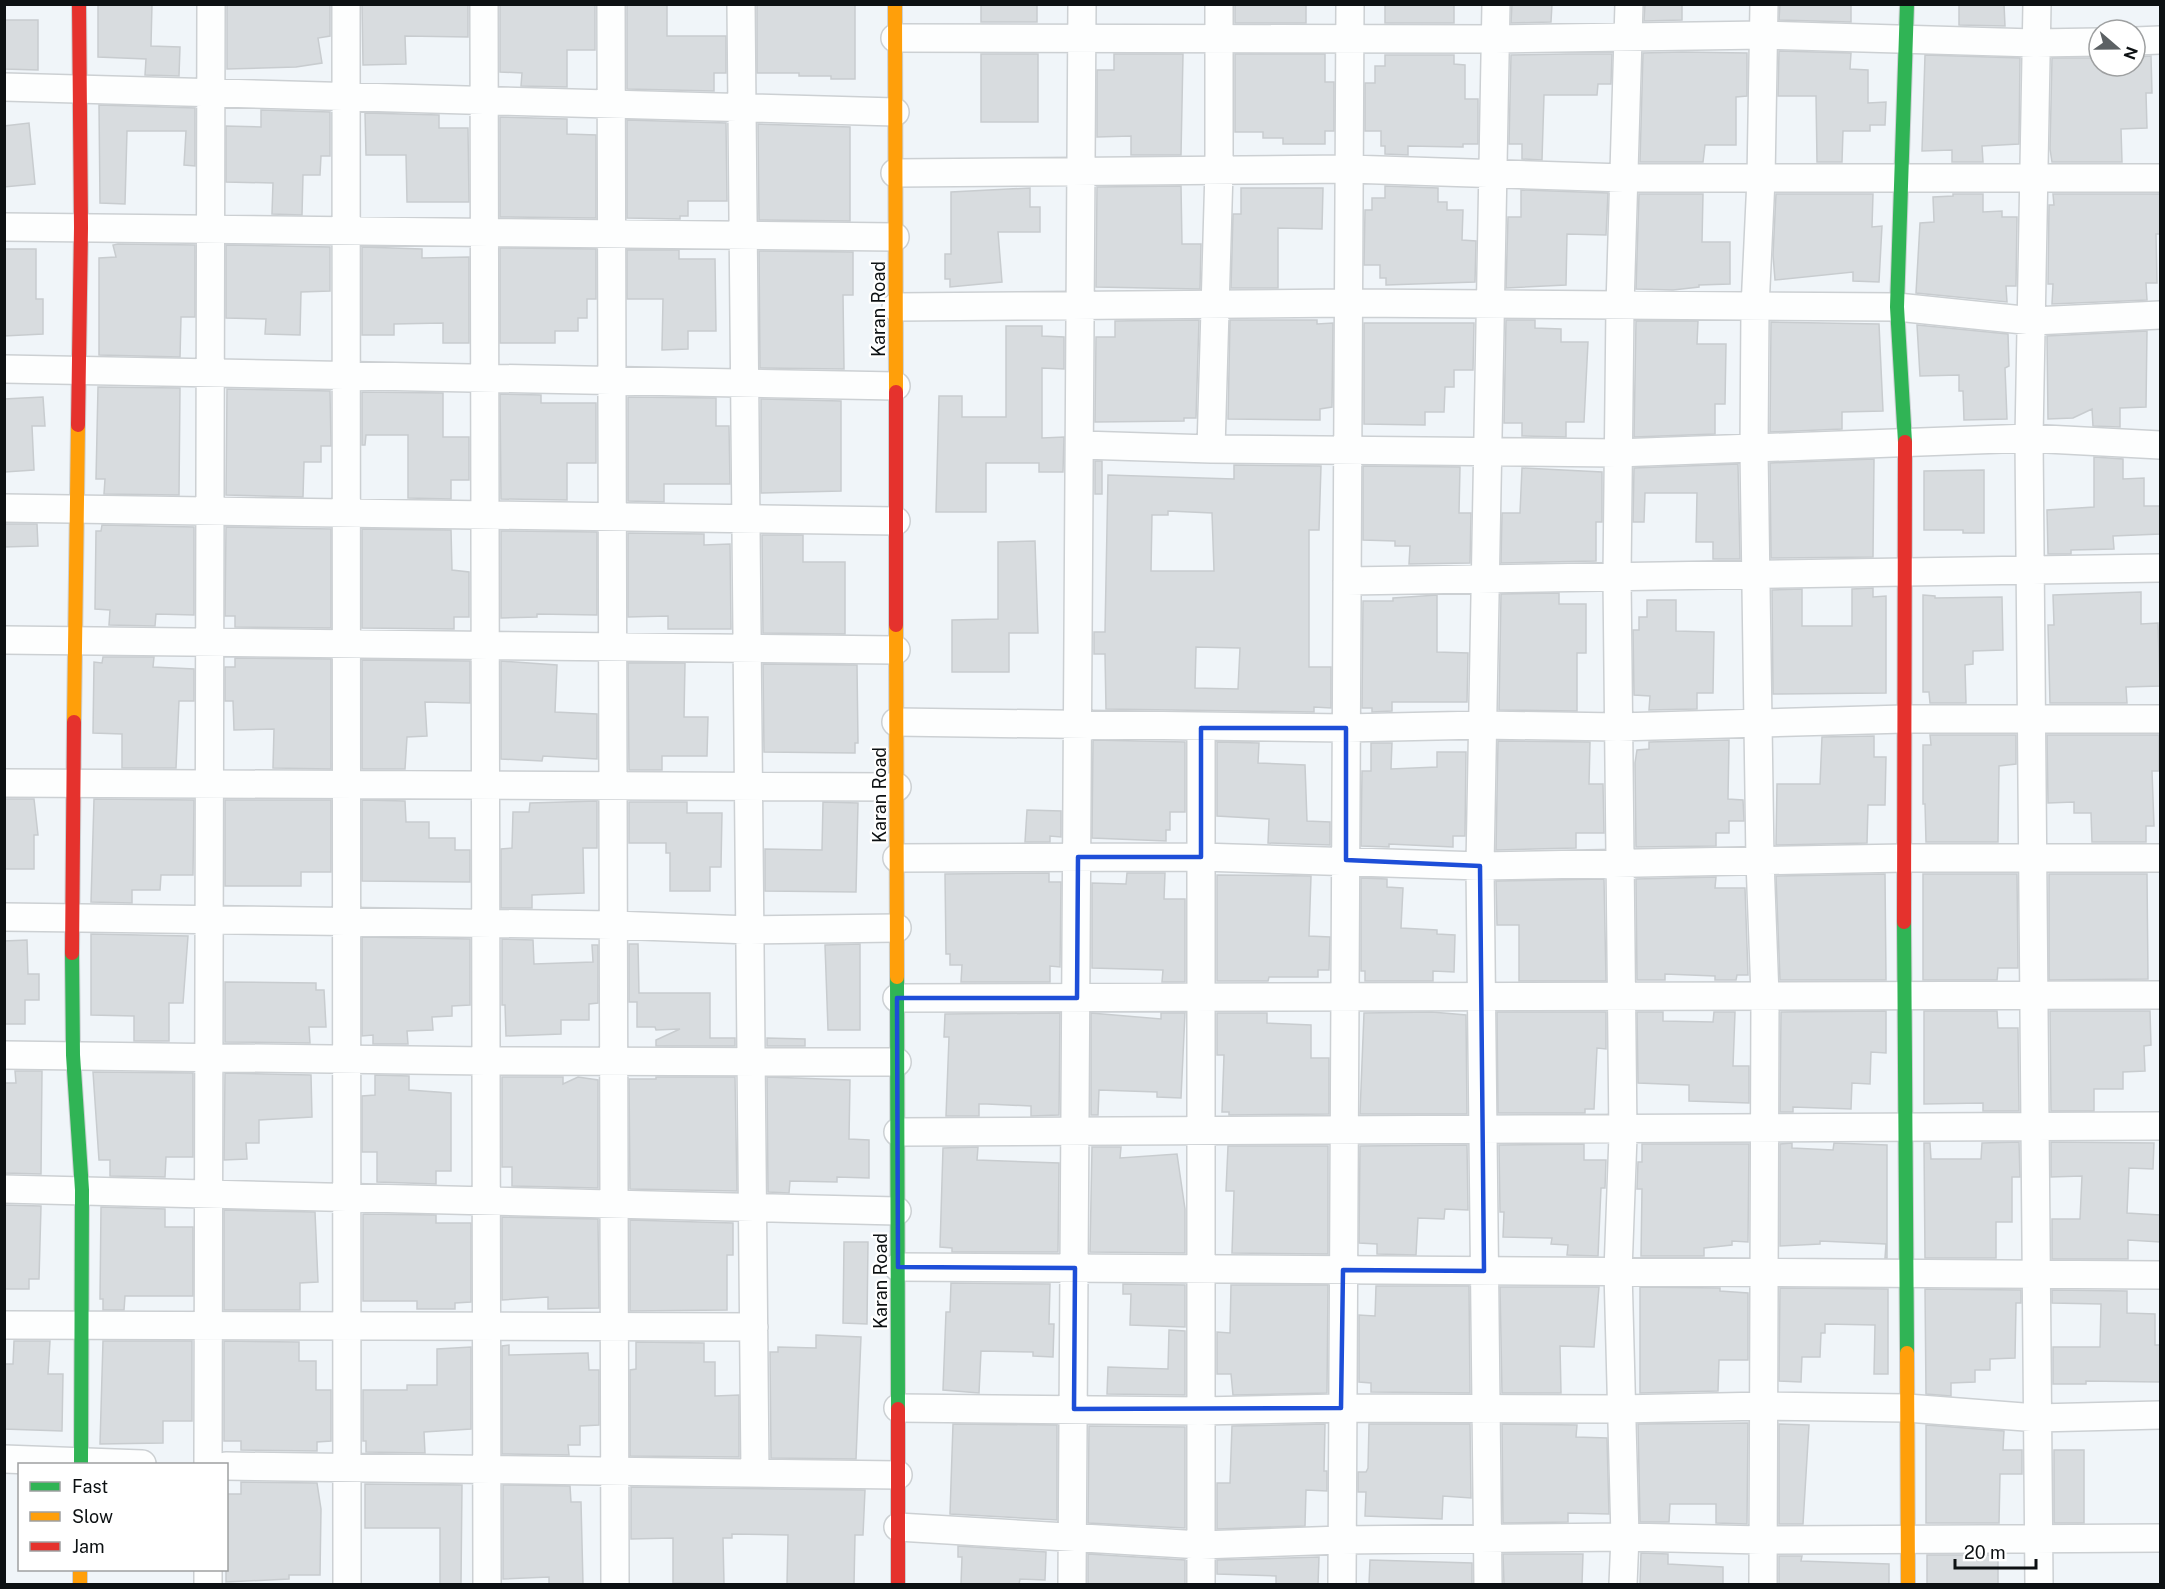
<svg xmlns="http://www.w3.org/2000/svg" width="2165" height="1589" font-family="'Public Sans',sans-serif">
	<rect width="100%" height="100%" fill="#f0f5f9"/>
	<path fill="#d8dcdf" stroke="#c8cccf" stroke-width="1.5" fill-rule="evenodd" d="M98 4H152L151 46 180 47 179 76 145 75 146 59 98 57Z
		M227 4H330V36L318 38 322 63 296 67 227 69Z
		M362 4H468V37L405 36 406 64 363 65Z
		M500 4H595V50H567V87L521 86 522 73 500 72Z
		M627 4H667V36H726V73H714V91L627 89Z
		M757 4H855V79H831V76H799V73H757Z
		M981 4H1037V22H981Z
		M1235 4H1306V23H1235Z
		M1385 4H1454V23H1385Z
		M1512 4H1552L1551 22 1511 23Z
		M1645 4H1682V20L1644 21Z
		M1780 4H1851V22L1779 20Z
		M1959 4H2004L2005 26 1959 25Z
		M4 20H38V70L4 69Z
		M1779 51 1851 53 1850 69 1868 70V103L1886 102 1885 125H1870V131H1843L1842 162H1817L1816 96H1778Z
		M1682 52 1747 53V96L1736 97V145H1705L1703 162H1640L1643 53Z
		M981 54H1038V122H981Z
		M1114 54H1183L1181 155H1131V136L1097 137V70H1114Z
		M1235 54H1325V82H1334V131H1325V144H1283V138H1263V132H1235Z
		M1568 54H1612L1611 84H1598L1597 95H1544L1542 160 1522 159V144H1509L1511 55Z
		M1385 55H1454V64L1465 65V99H1478V144H1463V147L1408 146V155L1385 154V146H1381V131H1365V83H1375V66H1385Z
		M1925 55 2020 58 2019 144 1982 146 1983 162H1952V150L1922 151Z
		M2151 56 2152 93H2146L2147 128 2121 129 2122 162H2052L2050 149 2052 58H2099V66H2135V57Z
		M99 105 195 108V166L184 165 186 131H127L125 204 100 203Z
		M261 110 330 112V156H321L320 175H303L302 215 272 214 273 183 226 182V126L261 127Z
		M365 113 439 115V128H468L469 202H407L406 155H366Z
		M500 117 567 119V134L596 135V218L500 217Z
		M627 120 726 123 727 201H688V216H680V219L627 218Z
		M29 123 35 184 4 187V126Z
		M758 124 850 127V221L759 220Z
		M1181 186 1182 244H1201L1200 289 1096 287 1097 187Z
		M1385 186 1438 188V202H1447V210H1463L1462 240 1476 241 1475 282 1386 285V278H1380V265H1364L1365 210H1372V198H1385Z
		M1030 188V207H1040V232H998L1002 282 950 287V279H945V254H951V192Z
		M1241 188H1323L1322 229 1278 228V288H1231L1233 214H1241Z
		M1521 190 1608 193 1606 235 1567 234 1566 285 1506 288 1508 217H1521Z
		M1639 194H1703L1702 242H1730V284L1699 285V287L1673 290 1636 289Z
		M1776 194H1873L1872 227 1882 226 1879 282 1853 281V272L1775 280 1773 255Z
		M1953 194H1983V212L2002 211V217H2017L2016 286H2006L2007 302 1916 293 1920 223 1934 222 1933 197 1953 196Z
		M2053 194H2160V234H2156L2157 283H2146L2147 300 2052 304 2053 284H2048L2049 205H2054Z
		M118 244 195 245V317H181L180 357 99 355V258L116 257 113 245Z
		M226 245 330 247V291L301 292 300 335 265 334 266 319 226 318Z
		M362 247 422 249V258L469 257V343H443V323L394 324V335H362Z
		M500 248 596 249V299H587V318H578V331H555V343H500Z
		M4 249H36V299H43V334L4 336Z
		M627 250H679V259H715L716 331H688V349L662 350 663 299H627Z
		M759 251 853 252V295H843L844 369 760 368Z
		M1199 320 1196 418H1184V421L1095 422 1096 337H1115V321Z
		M1230 320H1317V324L1333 323 1332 407 1320 409V420L1228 419Z
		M1506 320H1535V328L1561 329V342H1588L1584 422H1566V437L1522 436V423H1504Z
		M1636 321H1698L1697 344H1726L1725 404H1715V434L1634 437Z
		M1771 322 1879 324 1883 411 1842 412V429L1770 432Z
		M1364 323H1474L1473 370H1454V387H1445L1444 412H1425V425L1364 424Z
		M1917 325 2008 334 2009 366 2005 368 2007 419 1964 420 1963 391H1959V375L1920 376Z
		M1006 326H1042V336L1064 337V369L1042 368V438L1064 437 1063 472H1039V463H986V512H936L939 396H962V417H1006Z
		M2147 331 2146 407 2120 408V427L2093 426 2092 409 2073 418 2048 419 2047 336Z
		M98 387 180 388 179 495 104 494 105 479H96Z
		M227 389 330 391 331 446H321V462H304L303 497 226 495Z
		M362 392 443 393V437H469V480H451V499L408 498V435H366L365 445H362Z
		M500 394 541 395V403H596V463H567V500L501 499Z
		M43 397 45 426H32L34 470 5 472 4 399Z
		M628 397 716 398V426H729L730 484H664V502L628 501Z
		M761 399 841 401V491L761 493Z
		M2094 457 2123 459V479L2144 478V506H2160V534L2113 536 2114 549 2071 550V554H2048L2047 510 2094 507Z
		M1874 459 1873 557 1771 558 1770 463Z
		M1095 461H1102V494H1095Z
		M1738 464 1740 559H1713V542H1696L1697 493H1645L1644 522H1633L1634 468Z
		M1234 465 1321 466 1319 530H1309V667H1331V708L1314 707V712L1106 709 1105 654H1094V632H1105L1108 475 1234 479ZM1168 511 1212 513 1214 571H1151L1152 515H1168ZM1196 647 1240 648 1238 689 1195 688Z
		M1363 466 1460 467 1459 513H1471L1470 563 1409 564 1410 546H1395V541L1363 540Z
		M1522 468 1602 472V522H1596V561L1501 563 1502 513H1520Z
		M1984 470V533H1963V530H1924V471Z
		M4 524H37L38 546 4 547Z
		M102 525 194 527V615L156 614 155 626 109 625 110 610 95 609 96 531H101Z
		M226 527 331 529V628L235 627V616H225Z
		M362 529 451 530 452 570 469 572V617H454V629L362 628Z
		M501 531 597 532V615L537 614V617L501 618Z
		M628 533 704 534V545L730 544 731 629H668V616L628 617Z
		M762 535H803V562H845V634L763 633Z
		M1035 541 1038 633H1009V672H952V620L998 619V542Z
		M1873 588V597L1886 596V693L1773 694 1772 590 1802 589V626H1852V589Z
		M2141 592V624L2158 623 2160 686 2126 687 2127 703H2050L2048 625H2054L2053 595Z
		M1559 593V604H1586V653H1577V711L1499 710 1501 594Z
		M1437 595V652L1468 653 1467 702H1392V711L1372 712V708H1362L1363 601H1393V598Z
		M1923 595 1935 596V598L2002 597 2003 650 1973 651V664L1965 665 1966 703H1930L1929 692H1923Z
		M1647 600H1676V631L1714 632 1713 693H1697V709L1649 710 1650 696 1634 695 1633 630H1639V617H1647Z
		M103 657H154L153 667 194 669V701H179L176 768H122V734L93 733 94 662 102 663Z
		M235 658 331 659V769L273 768 274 729 234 730 233 701H225V667H235Z
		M362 660 470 661V703L425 702 427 736 407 737 405 769H362Z
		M501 661 557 665 555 712 597 714V759L543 756 542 761 501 759Z
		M628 663H685L684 717H708L707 756H662V770H629Z
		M763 664 857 665 858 743H855V753L764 752Z
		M1930 735H2016V764L1999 766 1998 842H1926L1925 804H1923V745H1931Z
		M2047 735H2159V771H2152L2154 826H2146V842H2092L2091 813H2074V802L2048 803Z
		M1874 736V757H1886L1885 805H1868L1867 843 1776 845 1777 784H1820L1822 737Z
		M1093 740 1185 742V812H1170V830H1166V841L1092 838Z
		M1729 740 1728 799 1743 800 1744 821H1729V833H1716V846L1636 847 1635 763 1637 750 1649 749V742Z
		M1498 741 1590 742 1589 784H1603L1604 833H1576V848L1496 850Z
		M1217 742 1259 743 1258 763 1305 765 1307 821 1330 822V845L1268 843 1269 819 1217 816Z
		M1371 743H1392L1391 769 1437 767V752H1466L1465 836H1453V847L1389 844V847L1361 846 1362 771H1371Z
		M4 799H34L38 835H34V869H4Z
		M94 799 194 800 193 875H161L160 890H132V903L91 902Z
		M225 800H331V872H301V886H225Z
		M362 800 405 801 406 822H429V838H455V850H470V882L362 881Z
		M597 801V848H583L584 893 532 895V908H501V849L512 848 513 812H529L530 803Z
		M629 802H687V813H722L721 867H710V891H670V853H666V843H629Z
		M823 802 858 803 856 892 765 891V849L822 850Z
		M1027 810 1061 811V837L1050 836V842H1025Z
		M1049 873V882H1061L1060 967 1050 966V982H961L962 965H950V954H946L945 874Z
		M1127 873H1165L1164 899H1185V982H1162L1163 970 1092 968V883L1126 884Z
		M1885 874 1886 980H1780L1776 876Z
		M1923 874H2017L2018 968H1998L1997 980H1923Z
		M2049 874H2147L2148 979 2049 980Z
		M1217 875 1311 876 1309 936 1330 937 1329 970H1318V977H1269L1268 981H1217Z
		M1716 877 1715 888H1745L1748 975H1737L1736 980H1715V976L1665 974V980H1637L1636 879Z
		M1361 878 1387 879V887L1403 888 1401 928 1437 930V934L1455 935 1454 972 1433 971V981H1365V971H1361Z
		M1604 879 1606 981H1519V925H1497L1496 881Z
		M91 934 188 936 183 1003H169V1041H134V1016L91 1015Z
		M362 937 470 939V1005L452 1006V1016L432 1017 433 1030 407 1031 408 1044H373V1035L362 1036Z
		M502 939 533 940 534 964 593 962 592 945H598V1003L589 1004V1020H561V1034L506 1036 505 1005H502Z
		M27 940 28 974H39V1000H25V1024H4V941Z
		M629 944H638L639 993H710V1038H735V1046H656V1040L680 1029 656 1030 655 1027H637V1002H629Z
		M860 944V1030H828L825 945Z
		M225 982 316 983V990H324L326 1027H309L310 1043 225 1042Z
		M1886 1011V1053L1871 1052 1870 1084 1852 1083 1851 1109 1793 1107V1112H1780L1781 1012Z
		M1924 1011H1997L1998 1028H2018L2019 1111H1983V1103L1924 1104Z
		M2050 1011H2150L2151 1045 2144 1046 2145 1071 2123 1072V1089H2094V1111H2051Z
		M1432 1012 1466 1015 1467 1114H1360L1364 1013Z
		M1497 1012H1606V1049L1597 1048 1594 1109H1585V1113H1498Z
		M1637 1012H1663V1021L1713 1022 1714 1012H1735L1733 1066H1749V1103L1689 1101V1085L1638 1083Z
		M1060 1013 1059 1115 1031 1116V1106L987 1104H979V1116H946L949 1037H944L945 1014Z
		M1091 1013 1161 1019V1013H1185L1181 1098 1157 1097V1092L1099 1090 1098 1115H1091Z
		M1217 1013H1267V1023L1311 1025V1058H1329V1114L1229 1115V1112H1222L1224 1055H1217Z
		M767 1038 805 1039V1046H767Z
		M15 1071H42L41 1174 4 1173V1083H16Z
		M93 1072 193 1073V1157H166L165 1177 110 1176V1160H99Z
		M225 1073 311 1075 312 1117 259 1120V1143H246L247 1159 224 1160Z
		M375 1075 409 1076V1090L451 1093V1171H436V1184L377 1182V1152H362V1096L375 1095Z
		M502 1077H563V1084L578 1077 598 1080V1188L512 1186V1167H502Z
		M656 1077H735L737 1191 630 1189 629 1079H656Z
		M767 1077 850 1080 849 1139 869 1140V1178L837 1177V1182L790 1181 789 1193 768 1192Z
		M2019 1142 2020 1177H2012V1222H1996V1258H1925L1924 1143H1930L1931 1159H1981L1982 1143Z
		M2051 1142 2154 1143 2153 1169 2129 1168 2127 1213 2160 1215V1242L2128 1240V1259H2052V1219H2080L2082 1176 2051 1177Z
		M1792 1143V1148L1833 1150 1834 1143 1887 1145V1258H1885L1886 1244 1820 1241V1244L1780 1246V1144Z
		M1584 1144V1160H1606L1605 1188H1601L1598 1256 1567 1255 1568 1245 1551 1244 1552 1238 1503 1237 1504 1212H1500L1499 1145Z
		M1642 1144H1749L1748 1242 1732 1241V1245L1704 1248V1256H1641L1642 1189H1637L1638 1162H1642Z
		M1467 1145 1468 1210 1445 1209 1444 1219 1418 1218 1416 1255 1377 1254V1244L1359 1243 1360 1146Z
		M1228 1146H1328V1254L1232 1253 1234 1191H1226Z
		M978 1147 977 1160 1059 1163 1058 1252H952V1248L940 1247 943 1148Z
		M1092 1147H1121L1120 1158 1177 1154 1185 1209V1253L1090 1252Z
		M4 1205 41 1206 39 1279H29V1289H4Z
		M101 1207 165 1209V1227H193V1296H125L124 1310H103V1299H100Z
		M224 1210 315 1212 318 1282 300 1283V1310H224Z
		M363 1214 436 1215V1223H471V1302L455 1303V1309H417V1301H363Z
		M502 1217 598 1219 599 1308 548 1309V1297L502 1300Z
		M630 1220 733 1223V1255H727V1310L630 1311Z
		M844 1242H868L867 1324 843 1323Z
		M951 1283 1050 1284 1049 1324H1054L1053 1357 1033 1356V1352L981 1351 979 1393 943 1390 946 1312H950Z
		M1123 1284 1185 1285V1327L1130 1325 1131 1294H1123Z
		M1231 1285H1328L1327 1393 1233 1395 1231 1374H1217V1332L1230 1333Z
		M1376 1286H1469L1470 1393 1371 1392V1383L1359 1382V1315L1375 1316Z
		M1500 1287H1599L1594 1347 1560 1346 1561 1393H1502Z
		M1640 1287 1720 1288V1291L1748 1293V1360H1719L1718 1391 1640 1393Z
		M1780 1288 1888 1289V1374H1874L1875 1325 1825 1324V1333H1821L1820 1357H1802L1801 1382 1779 1381Z
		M1925 1289 2021 1290V1303H2016L2015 1358 1990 1359V1370H1975V1382L1951 1383V1396L1926 1394Z
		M2052 1290 2127 1291V1313L2155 1314V1345H2160V1382L2086 1381V1384H2053V1347H2100L2101 1304 2052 1303Z
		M1169 1330 1185 1331V1395L1107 1394 1108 1367 1168 1369Z
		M816 1335 861 1337 856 1459 771 1458 770 1352H778V1347L816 1348Z
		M14 1341H50L48 1374H63L62 1431 4 1429V1364H13Z
		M103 1341H192V1421H163V1443L100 1444Z
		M224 1341 299 1342V1361H316V1390H331V1441L317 1442V1451L241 1450V1441H224Z
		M636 1342 704 1343V1362H715V1396L739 1395V1457L630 1456V1370L636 1369Z
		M509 1345V1355L588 1353 589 1370H599V1425L580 1426V1445H568L569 1455 502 1454V1346Z
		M471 1347V1429L424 1432 425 1453 366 1452V1441H363V1390H407V1385H437V1349Z
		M1748 1423 1747 1524 1716 1523V1504H1670L1669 1522H1640L1638 1424Z
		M953 1424 1057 1425V1520L950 1514Z
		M1325 1424 1324 1471H1327V1491L1306 1490 1305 1526 1217 1529V1483H1230L1232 1426Z
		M1369 1424H1470L1471 1498 1443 1496 1442 1519 1365 1516 1366 1492H1358V1472H1366L1368 1468Z
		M1502 1424 1577 1425 1576 1437 1607 1438 1609 1514 1568 1513V1522L1503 1523Z
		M1779 1424 1809 1425 1803 1524H1779Z
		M1926 1425 2004 1431 2003 1450H2022V1474H2000L1999 1523H1926Z
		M1089 1426 1185 1427V1528L1088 1523Z
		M2054 1450H2084V1523H2054Z
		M241 1482 317 1483 321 1509 320 1575H289V1579L226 1582V1494H241Z
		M365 1484 462 1485 461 1584H440V1528H365Z
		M503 1485 570 1486 571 1502H581L583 1584H549V1577L503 1579Z
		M631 1487 865 1490 863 1535H855L854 1584H787L788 1535 732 1534V1538H723L724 1584 673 1583V1538L631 1539Z
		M958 1546 1046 1552 1045 1580 1020 1579 1019 1584H961L962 1557H958Z
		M1641 1553 1668 1554V1564L1723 1567V1584H1640Z
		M1088 1554 1185 1560V1584H1088Z
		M1503 1554H1583L1582 1584H1504Z
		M1927 1555H1998V1584H1927Z
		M1779 1556H1802L1801 1561 1889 1564V1584H1779Z
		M1319 1557 1318 1584H1276V1576L1217 1574V1560Z
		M1370 1560 1472 1563V1584H1369Z"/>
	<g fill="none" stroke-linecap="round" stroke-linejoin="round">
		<g stroke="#ccd0d3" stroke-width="30">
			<path id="street" d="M346 4 347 1584
				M484 4 487 1584
				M611 4 615 1584
				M741 4 755 1473
				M2037 4 2029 438 2039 1584
				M895 38 1495 39 1764 35 2036 43 2099 42
				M2135 41 2160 40
				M4 87 895 112
				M895 173 1349 169 1624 178H2160
				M4 227 895 237
				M896 307 1349 303 1897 307 2033 321 2160 315
				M4 369 896 386
				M1081 445 1211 449 1617 453 2029 438 2160 445
				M1211 449 1219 170V4
				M4 508 896 521
				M1347 581 2160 568
				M4 640 896 650
				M896 722 1346 728 1482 725 1618 727 1904 719H2160
				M4 783 897 787
				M897 858 1201 857 1480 866 1904 858H2160
				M4 917 613 925 750 930 897 928
				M897 998 2160 995
				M4 1055 486 1061 897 1062
				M898 1132 2160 1126
				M4 1189 897 1211
				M898 1267 2160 1275
				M4 1325 754 1327
				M898 1408 1201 1411 1341 1408 1620 1409 1766 1406 1907 1408 2037 1418 2160 1415
				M4 1459 142 1464
				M208 1464 211 4
				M226 1466 898 1475
				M898 1527 1201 1545 1341 1540 1625 1537 1762 1540 2160 1538
				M208 1584V1570
				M1072 1584 1082 4
				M1201 1584V728
				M1342 1584 1350 4
				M1488 1584 1480 866 1496 4
				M1623 1584 1625 1537 1618 1271 1623 1136 1617 577 1620 306 1629 4
				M1763 1584 1765 996 1760 861 1754 450 1755 308 1761 179 1764 4"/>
		</g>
		<g stroke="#ccd0d3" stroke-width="16">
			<path id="fast" d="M1905 442 1897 307 1907 4
				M1904 922 1907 1353
				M72 953 73 1055 82 1190 81 1464
				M897 977 898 1409"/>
		</g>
		<g stroke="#ccd0d3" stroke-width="16">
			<path id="slow" d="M895 4 896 392
				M896 625 897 977
				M74 722 78 425
				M1907 1353 1908 1584
				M80 1570V1584"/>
		</g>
		<g stroke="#ccd0d3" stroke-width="16">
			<path id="jam" d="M896 392V625
				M78 425 81 228 79 4
				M1904 922 1905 442
				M72 953 74 722
				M898 1409V1584"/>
		</g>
		<use href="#street" stroke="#fdfefe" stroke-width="27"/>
		<use href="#fast" stroke="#30b455" stroke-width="14"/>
		<use href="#slow" stroke="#ff9f0a" stroke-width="14"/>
		<use href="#jam" stroke="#e5322d" stroke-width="14"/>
	</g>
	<path fill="none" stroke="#1d4ed8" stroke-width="4.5" stroke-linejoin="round" d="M1201 728H1346V860L1480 866 1484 1271 1343 1270 1341 1408 1074 1409 1075 1268 898 1267 897 998H1077L1078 857H1201Z"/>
	<g text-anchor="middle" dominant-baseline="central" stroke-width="4.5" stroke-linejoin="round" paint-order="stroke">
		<g font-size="18" fill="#0d1113" stroke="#fff">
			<text transform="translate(878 309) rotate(-90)">Karan Road</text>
			<text transform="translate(879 795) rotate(-90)">Karan Road</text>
			<text transform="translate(880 1281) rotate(-90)">Karan Road</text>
		</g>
	</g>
	<rect width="2165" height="1589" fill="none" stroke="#0d1113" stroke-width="12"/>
	<rect x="18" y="1463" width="210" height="108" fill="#ffffff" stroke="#9ea0a1" stroke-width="1.5"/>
	<rect x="30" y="1482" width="30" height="9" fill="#30b455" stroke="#9ea0a1" stroke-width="1.5"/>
	<text x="72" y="1493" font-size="18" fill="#0d1113">Fast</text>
	<rect x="30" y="1512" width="30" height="9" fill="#ff9f0a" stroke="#9ea0a1" stroke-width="1.5"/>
	<text x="72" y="1523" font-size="18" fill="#0d1113">Slow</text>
	<rect x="30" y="1542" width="30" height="9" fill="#e5322d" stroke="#9ea0a1" stroke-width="1.5"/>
	<text x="72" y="1553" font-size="18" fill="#0d1113">Jam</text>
	<g transform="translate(2117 48) rotate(110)"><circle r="28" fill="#ffffff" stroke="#9ea0a1" stroke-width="1.5"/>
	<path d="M0-4.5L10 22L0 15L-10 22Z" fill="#5c6164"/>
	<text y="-9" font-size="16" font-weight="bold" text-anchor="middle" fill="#0d1113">N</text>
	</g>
	<path d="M1955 1559v9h81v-9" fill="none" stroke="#0d1113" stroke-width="3"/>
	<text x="1964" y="1559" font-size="18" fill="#0d1113" stroke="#ffffff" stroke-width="4.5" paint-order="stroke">20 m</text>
</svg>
